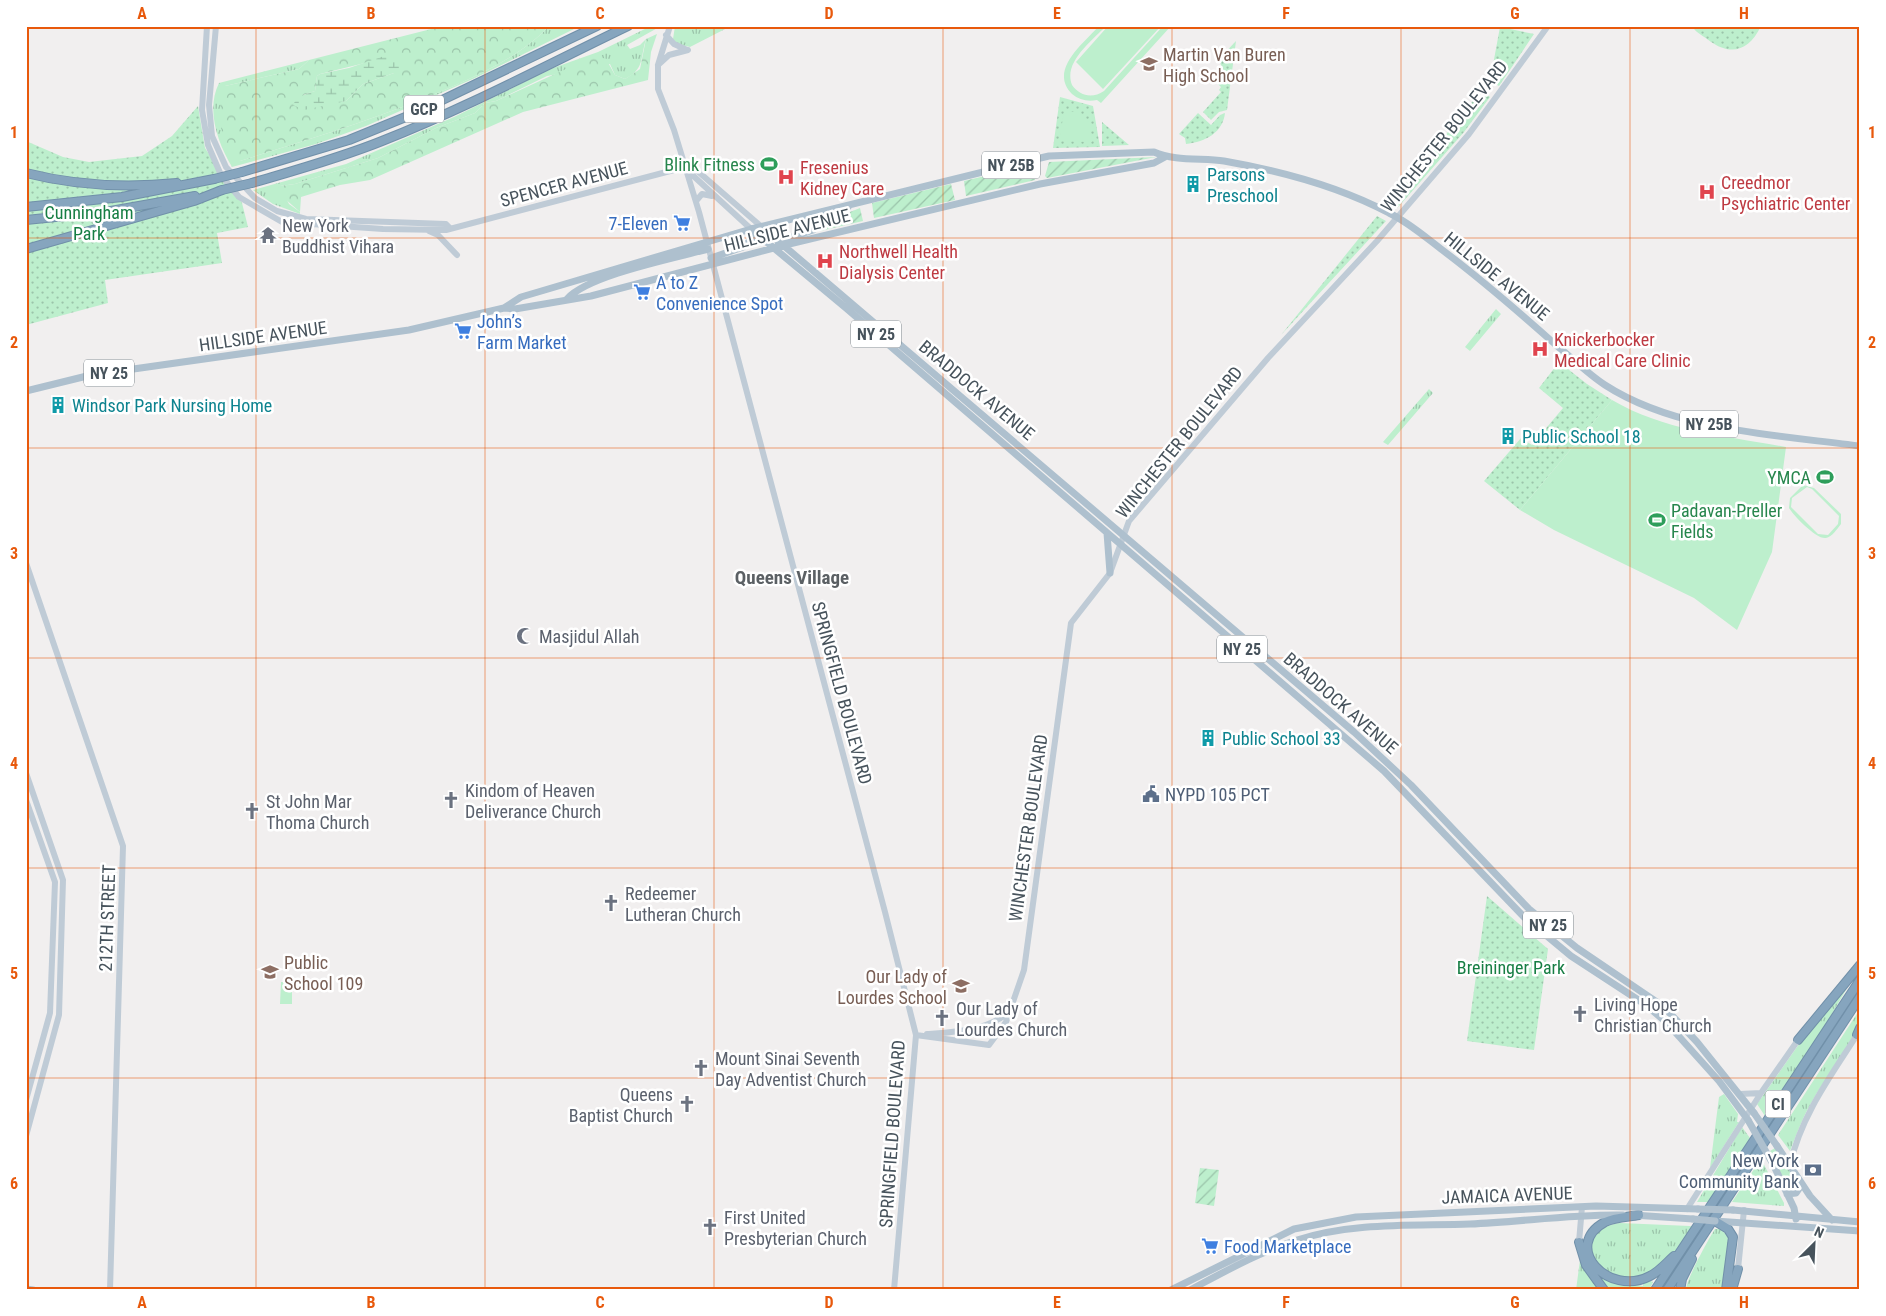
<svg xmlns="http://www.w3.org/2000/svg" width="1886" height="1316" font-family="'Roboto Condensed',sans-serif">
	<defs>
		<pattern id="grass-tufts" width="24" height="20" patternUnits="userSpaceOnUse" patternTransform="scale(1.25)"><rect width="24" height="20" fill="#bdefcd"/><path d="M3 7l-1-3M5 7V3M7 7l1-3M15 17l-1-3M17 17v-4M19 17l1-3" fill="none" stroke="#9bc4aa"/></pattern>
		<pattern id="forest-crowns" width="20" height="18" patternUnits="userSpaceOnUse" patternTransform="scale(1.25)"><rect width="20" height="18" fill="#bdefcd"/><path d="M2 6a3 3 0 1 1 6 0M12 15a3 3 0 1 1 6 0" fill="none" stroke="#9bc4aa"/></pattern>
		<pattern id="wetland-marsh" width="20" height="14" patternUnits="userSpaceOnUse" patternTransform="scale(1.25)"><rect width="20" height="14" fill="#bdefcd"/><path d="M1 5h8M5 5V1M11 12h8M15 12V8" fill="none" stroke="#9bc4aa"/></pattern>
		<pattern id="park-dots" width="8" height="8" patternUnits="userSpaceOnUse" patternTransform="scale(1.25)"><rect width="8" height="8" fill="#bdefcd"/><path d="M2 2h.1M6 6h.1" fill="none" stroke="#9bc4aa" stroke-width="1.8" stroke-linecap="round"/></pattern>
		<pattern id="garden-furrows" width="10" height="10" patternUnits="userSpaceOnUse" patternTransform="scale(1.25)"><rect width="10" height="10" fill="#bdefcd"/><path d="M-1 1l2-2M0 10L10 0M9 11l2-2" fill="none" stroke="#9bc4aa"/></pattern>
	</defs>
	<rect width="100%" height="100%" fill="#f1efef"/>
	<path fill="url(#grass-tufts)" d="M549 26H580L475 78 366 126 316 144 232 167C217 142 206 109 219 83L309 60 299 69 225 86 240 161C313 138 386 116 456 85 489 70 524 53 549 26Z
		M651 26H661L627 45 630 49 640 45 646 39C640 58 645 69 625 79L615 75 610 64 547 76 496 101 485 103 475 113 436 128 378 158 295 184 280 186 289 204 300 212V214L273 204 253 190 346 164 454 117 553 68 598 52Z
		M675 26H731L690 47 677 44 673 39Z
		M1496 309 1501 314 1470 351 1465 347Z
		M1429 389 1433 393 1388 445 1383 442Z
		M1853 978 1823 1029 1765 1116 1757 1104 1813 1024Z
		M1860 1009C1860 1041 1829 1071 1814 1098 1804 1114 1797 1133 1790 1151L1778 1135Z
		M1724 1094 1738 1114 1737 1122H1739L1710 1168 1719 1097Z
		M1742 1127 1750 1138 1709 1202H1697Z
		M1775 1148 1798 1183 1799 1188 1792 1192 1788 1189 1770 1151Z
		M1761 1159 1784 1203V1206L1732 1202Z
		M1620 1223 1690 1226 1693 1227C1682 1242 1670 1264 1653 1273 1603 1301 1562 1231 1620 1223Z
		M1715 1229H1720L1727 1235 1728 1233 1730 1242 1724 1290H1686C1685 1282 1709 1238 1715 1229Z
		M1580 1260 1600 1290H1576Z
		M1593 1270C1612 1285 1621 1282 1643 1286V1283L1648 1280 1653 1282 1649 1290H1607Z"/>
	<path fill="url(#forest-crowns)" fill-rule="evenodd" d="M443 26H549C524 53 489 70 456 85 386 116 313 138 240 161 218 145 216 110 225 86L299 69 309 60ZM373 61 394 73 363 84 346 101 325 104 303 95 315 91 317 76 320 74Z
		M657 34 651 52 648 80 523 112 370 180 340 185 301 197 300 212 276 191 280 186 295 184 378 158 436 128 475 113 485 103 496 101 590 58 597 56 606 59 615 75 625 79 640 69 646 39Z"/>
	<path fill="url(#wetland-marsh)" d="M387 55 395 56 403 66 394 73 363 84 346 101 304 110 293 105C297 96 306 94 315 91L317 76 320 74 349 68Z"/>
	<path fill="url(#park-dots)" d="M1692 26H1761C1748 53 1729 56 1707 39 1702 35 1695 32 1692 26Z
		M1500 27 1534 34 1499 86 1490 81Z
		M1236 41 1227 110 1219 112 1211 120 1203 112 1221 92 1219 90 1221 87 1213 79 1223 71 1219 59Z
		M1483 91 1490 97 1464 132 1400 205 1397 208 1392 205 1391 203 1480 92Z
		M1060 97 1093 106 1100 147 1053 148Z
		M198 106 205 148 242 203 248 227 217 233 222 263 105 280 108 303 26 325V141L63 157 89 162 142 156 172 136Z
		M1198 113 1211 125 1220 115 1225 113C1223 132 1206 142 1186 144L1185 138 1179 134Z
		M1102 122 1129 145 1102 146Z
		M1377 216 1386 221 1281 335Z
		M1559 362 1587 384 1612 400 1520 510 1484 481 1521 438 1532 445 1563 408 1539 388Z
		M1487 896 1548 949 1534 1050 1467 1041Z"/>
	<path fill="url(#garden-furrows)" d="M1156 157 1047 178 1045 176 1049 162Z
		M1035 164V180L966 196 964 181Z
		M951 184 955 200 874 218 872 203Z
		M860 208 863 221 820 231 845 214Z
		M1200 1168 1219 1170 1214 1206 1195 1203Z"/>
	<path fill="#bdefcd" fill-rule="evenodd" d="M1099 26H1106C1092 41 1063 62 1072 85 1080 96 1092 99 1104 91L1163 26H1171L1101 103 1097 100C1088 102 1079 100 1072 94 1048 70 1084 43 1099 26Z
		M1108 26H1161L1103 89 1076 62Z
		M1064 112H1079L1090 124 1092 142 1059 141Z
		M1612 400C1665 431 1726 436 1786 447L1772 552 1737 630 1694 598 1554 530 1520 510Z
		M1803 485 1814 488 1841 514V524C1837 529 1832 537 1826 538 1817 540 1794 516 1789 508L1790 498ZM1807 487 1812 489 1839 516 1838 524 1828 535 1818 534 1791 507 1792 498Z
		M281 982H292V1004H280Z"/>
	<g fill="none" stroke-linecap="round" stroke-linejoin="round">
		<g stroke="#7190a9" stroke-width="10">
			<path id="highway" d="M242 172 349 140 413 114 597 26
				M26 173C77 186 126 188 177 183
				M252 183C296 170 340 158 382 141 466 108 547 65 628 26
				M26 207 122 197 214 179
				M26 220 105 212 195 196
				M26 249 194 201 222 190
				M1857 1035 1860 1028
				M1798 1040 1860 965
				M1639 1215C1628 1217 1615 1217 1605 1222 1561 1246 1608 1298 1650 1276 1660 1271 1666 1263 1674 1256
				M1715 1221 1728 1229 1733 1237 1726 1290
				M1579 1242 1586 1265 1604 1290
				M1655 1290 1860 980
				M1667 1290 1860 997
				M1680 1290 1682 1279 1692 1259
				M1732 1290 1738 1269"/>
		</g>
		<path stroke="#bfcbd6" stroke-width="6" d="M207 26 202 110 208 145 221 175 239 197 282 222 383 229 446 230 674 170 694 168 763 228
			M216 26 209 105 212 136 226 167 255 198 277 211 306 219 446 224 450 228
			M670 26 658 65V89L674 130 699 212 885 912 916 1035 894 1290
			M666 35 674 44 687 50
			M658 65 669 55 688 50
			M688 171 751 229
			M696 201 702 194 712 196
			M429 231 438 235 457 255
			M26 563 123 846 110 1290
			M26 773 63 880 59 1015 26 1136
			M26 800 55 882 50 1013 26 1100
			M927 1034C955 1032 985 1031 1008 1013
			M916 1035 989 1045 1006 1022 1024 970 1071 623 1110 573 1129 521 1268 358 1377 241 1469 134 1548 26
			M1740 1094 1761 1093
			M1790 1165C1801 1116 1830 1077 1857 1035
			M1687 1209 1761 1093 1798 1040
			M1579 1242 1582 1207
			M1738 1269 1744 1210"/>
		<path stroke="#aec0ce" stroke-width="7" d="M763 228 1354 732 1411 785 1529 909 1577 948 1664 1007 1697 1042 1754 1113
			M751 229 846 308 1384 771 1524 917 1571 956 1646 1005 1666 1022 1719 1081 1748 1120
			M778 242 813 230 848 207
			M711 258 743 247 760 232
			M567 299C588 275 675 258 708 249
			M504 308 515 309 591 296 785 245 1040 184 1154 163 1165 157
			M26 391 91 375 409 330 504 308 521 297 538 292 751 229 1036 159 1049 156 1154 152C1174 161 1202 158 1224 161 1281 171 1338 186 1389 213 1408 222 1424 236 1441 249 1481 279 1519 312 1556 345 1572 358 1588 374 1605 385 1676 431 1777 435 1860 446
			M1107 533 1110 573
			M1777 1146 1810 1196 1832 1220
			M1773 1164 1794 1208 1796 1219
			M1787 1194 1796 1193 1802 1184
			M1733 1210 1860 1222
			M1633 1215 1693 1219
			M1715 1221 1860 1231
			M26 1289 33 1290
			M1171 1290 1294 1229 1356 1217 1596 1206 1698 1209
			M1190 1290C1224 1272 1259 1252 1297 1240 1354 1222 1412 1226 1470 1224 1521 1222 1572 1214 1623 1215"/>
		<use href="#highway" stroke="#86a5be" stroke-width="8"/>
		<g stroke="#7190a9" stroke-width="10" stroke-linecap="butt">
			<path id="highway-bridge" d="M214 179 242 172
				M222 190 252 183"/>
		</g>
		<path stroke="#aec0ce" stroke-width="7" d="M1754 1113 1777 1146
			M1748 1120 1773 1164
			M1698 1209 1733 1210
			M1693 1219 1715 1221"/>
		<use href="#highway-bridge" stroke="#86a5be" stroke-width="8"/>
	</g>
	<path fill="none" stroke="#e8590c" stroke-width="1" stroke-opacity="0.55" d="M256 26V1290M485 26V1290M714 26V1290M943 26V1290M1172 26V1290M1401 26V1290M1630 26V1290M26 238H1860M26 448H1860M26 658H1860M26 868H1860M26 1078H1860"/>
	<defs>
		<g id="school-bare" transform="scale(1.35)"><path d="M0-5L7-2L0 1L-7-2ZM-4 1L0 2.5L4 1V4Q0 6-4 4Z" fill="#8d6e63" stroke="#fff" stroke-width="2.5" paint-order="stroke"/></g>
		<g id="stadium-bare" transform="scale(1.35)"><path d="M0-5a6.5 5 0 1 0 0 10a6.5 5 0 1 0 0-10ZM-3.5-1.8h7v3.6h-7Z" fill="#2e9e5b" stroke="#fff" stroke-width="2.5" paint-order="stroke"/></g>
		<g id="hospital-bare" transform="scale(1.35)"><path d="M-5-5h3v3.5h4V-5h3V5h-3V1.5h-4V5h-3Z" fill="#e0444e" stroke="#fff" stroke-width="2.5" paint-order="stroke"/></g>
		<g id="building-bare" transform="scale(1.35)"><path d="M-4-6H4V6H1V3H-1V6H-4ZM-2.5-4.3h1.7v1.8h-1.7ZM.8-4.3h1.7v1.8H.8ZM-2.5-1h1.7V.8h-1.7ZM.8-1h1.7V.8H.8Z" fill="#0f9aa8" stroke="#fff" stroke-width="2.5" paint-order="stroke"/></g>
		<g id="supermarket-bare" transform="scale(1.35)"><path d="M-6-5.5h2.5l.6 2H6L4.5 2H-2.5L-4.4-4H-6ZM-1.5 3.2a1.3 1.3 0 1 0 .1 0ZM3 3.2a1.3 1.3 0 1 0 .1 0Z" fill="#3f7fe0" stroke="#fff" stroke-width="2.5" paint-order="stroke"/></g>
		<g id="temple-bare" transform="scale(1.35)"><path d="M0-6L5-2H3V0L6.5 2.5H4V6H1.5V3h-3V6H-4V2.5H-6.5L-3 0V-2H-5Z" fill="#6b7280" stroke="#fff" stroke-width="2.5" paint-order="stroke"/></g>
		<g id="mosque-bare" transform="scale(1.35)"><path d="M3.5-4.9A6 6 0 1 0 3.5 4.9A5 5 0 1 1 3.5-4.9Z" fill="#6b7280" stroke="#fff" stroke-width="2.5" paint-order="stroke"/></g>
		<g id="civic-bare" transform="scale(1.35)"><path d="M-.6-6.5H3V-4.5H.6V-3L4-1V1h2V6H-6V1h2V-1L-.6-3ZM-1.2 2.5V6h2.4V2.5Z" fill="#5c6f8a" stroke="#fff" stroke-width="2.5" paint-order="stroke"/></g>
		<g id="church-bare" transform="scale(1.35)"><path d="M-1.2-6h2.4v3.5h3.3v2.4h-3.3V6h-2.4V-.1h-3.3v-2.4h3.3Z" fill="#6b7280" stroke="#fff" stroke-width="2.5" paint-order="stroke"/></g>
		<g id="bank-bare" transform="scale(1.35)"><path d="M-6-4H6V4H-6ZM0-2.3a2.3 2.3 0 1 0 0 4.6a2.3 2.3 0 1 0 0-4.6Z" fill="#5c6f8a" stroke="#fff" stroke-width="2.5" paint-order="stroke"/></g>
	</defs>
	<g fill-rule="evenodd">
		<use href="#school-bare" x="1149" y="64"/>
		<use href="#stadium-bare" x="769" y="164"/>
		<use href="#hospital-bare" x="786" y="177"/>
		<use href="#building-bare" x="1193" y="184"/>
		<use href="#hospital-bare" x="1707" y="192"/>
		<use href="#supermarket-bare" x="682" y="223"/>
		<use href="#temple-bare" x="268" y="235"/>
		<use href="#hospital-bare" x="825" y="261"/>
		<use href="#supermarket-bare" x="642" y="292"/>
		<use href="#supermarket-bare" x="463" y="331"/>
		<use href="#hospital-bare" x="1540" y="349"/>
		<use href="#building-bare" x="58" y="405"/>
		<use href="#building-bare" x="1508" y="436"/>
		<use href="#stadium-bare" x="1825" y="477"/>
		<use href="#stadium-bare" x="1657" y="520"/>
		<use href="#mosque-bare" x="525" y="636"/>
		<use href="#building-bare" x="1208" y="738"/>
		<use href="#civic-bare" x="1151" y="794"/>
		<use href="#church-bare" x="451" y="800"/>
		<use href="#church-bare" x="252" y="811"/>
		<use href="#church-bare" x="611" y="903"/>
		<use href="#school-bare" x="270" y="972"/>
		<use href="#school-bare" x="961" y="986"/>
		<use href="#church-bare" x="1580" y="1014"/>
		<use href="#church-bare" x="942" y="1018"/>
		<use href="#church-bare" x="701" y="1068"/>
		<use href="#church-bare" x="687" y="1104"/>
		<use href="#bank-bare" x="1813" y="1170"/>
		<use href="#church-bare" x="710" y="1227"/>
		<use href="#supermarket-bare" x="1210" y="1246"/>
	</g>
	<g text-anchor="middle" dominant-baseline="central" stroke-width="5" stroke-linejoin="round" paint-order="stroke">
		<g fill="#fff" stroke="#7e878d" stroke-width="1">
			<rect x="404" y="95.5" width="40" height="27" rx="4"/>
			<rect x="982" y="151.5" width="58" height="27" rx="4"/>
			<rect x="851" y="320.5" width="50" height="27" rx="4"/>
			<rect x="84" y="359.5" width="50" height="27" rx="4"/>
			<rect x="1680" y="410.5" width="58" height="27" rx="4"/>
			<rect x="1217" y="635.5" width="50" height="27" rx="4"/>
			<rect x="1523" y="911.5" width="50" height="27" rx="4"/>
			<rect x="1765.5" y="1090.5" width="25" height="27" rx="4"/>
		</g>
		<g font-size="16" font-weight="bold" fill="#47535c">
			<text x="424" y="109">GCP</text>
			<text x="1011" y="165">NY 25B</text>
			<text x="876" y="334">NY 25</text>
			<text x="109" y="373">NY 25</text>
			<text x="1709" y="424">NY 25B</text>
			<text x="1242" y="649">NY 25</text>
			<text x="1548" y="925">NY 25</text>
			<text x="1778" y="1104">CI</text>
		</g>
		<g font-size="18" fill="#785e54" stroke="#fff" text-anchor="start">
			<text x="1163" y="54">Martin Van Buren<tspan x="1163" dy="21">High School</tspan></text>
			<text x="284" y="962">Public<tspan x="284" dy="21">School 109</tspan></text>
			<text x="947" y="976" text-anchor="end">Our Lady of<tspan x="947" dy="21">Lourdes School</tspan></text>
		</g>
		<g font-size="18" fill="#47535c" stroke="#fff">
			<text transform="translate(1444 136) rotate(-51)">WINCHESTER BOULEVARD</text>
			<text transform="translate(564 184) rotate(-15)">SPENCER AVENUE</text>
			<text transform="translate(787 230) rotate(-14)">HILLSIDE AVENUE</text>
			<text transform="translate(1497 276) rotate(39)">HILLSIDE AVENUE</text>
			<text transform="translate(263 336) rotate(-8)">HILLSIDE AVENUE</text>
			<text transform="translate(977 390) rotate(40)">BRADDOCK AVENUE</text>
			<text transform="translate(1179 442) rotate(-51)">WINCHESTER BOULEVARD</text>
			<text transform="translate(842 693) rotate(75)">SPRINGFIELD BOULEVARD</text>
			<text transform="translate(1341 703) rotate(41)">BRADDOCK AVENUE</text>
			<text transform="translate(1028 828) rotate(-82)">WINCHESTER BOULEVARD</text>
			<text transform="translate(107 918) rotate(-88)">212TH STREET</text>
			<text transform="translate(892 1134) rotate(-86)">SPRINGFIELD BOULEVARD</text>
			<text transform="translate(1507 1195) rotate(-2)">JAMAICA AVENUE</text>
		</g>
		<g font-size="18" fill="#27864d" stroke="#fff" text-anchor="end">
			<text x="755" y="164">Blink Fitness</text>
			<text x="1811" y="477">YMCA</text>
			<text x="1671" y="510" text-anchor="start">Padavan-Preller<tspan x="1671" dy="21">Fields</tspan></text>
		</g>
		<g font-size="18" fill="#be3a42" stroke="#fff" text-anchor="start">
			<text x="800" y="167">Fresenius<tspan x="800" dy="21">Kidney Care</tspan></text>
			<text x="1721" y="182">Creedmor<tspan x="1721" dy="21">Psychiatric Center</tspan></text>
			<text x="839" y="251">Northwell Health<tspan x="839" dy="21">Dialysis Center</tspan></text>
			<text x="1554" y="339">Knickerbocker<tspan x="1554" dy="21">Medical Care Clinic</tspan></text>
		</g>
		<g font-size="18" fill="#0d838f" stroke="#fff" text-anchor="start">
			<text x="1207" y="174">Parsons<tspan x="1207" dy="21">Preschool</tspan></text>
			<text x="72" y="405">Windsor Park Nursing Home</text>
			<text x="1522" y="436">Public School 18</text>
			<text x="1222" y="738">Public School 33</text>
		</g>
		<g font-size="18" fill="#177e44" stroke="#fff">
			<text x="89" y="212">Cunningham<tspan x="89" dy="21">Park</tspan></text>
			<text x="1511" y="967">Breininger Park</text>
		</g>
		<g font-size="18" fill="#366cbe" stroke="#fff" text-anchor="start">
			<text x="668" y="223" text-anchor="end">7-Eleven</text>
			<text x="656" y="282">A to Z<tspan x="656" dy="21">Convenience Spot</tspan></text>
			<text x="477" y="321">John’s<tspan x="477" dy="21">Farm Market</tspan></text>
			<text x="1224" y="1246">Food Marketplace</text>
		</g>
		<g font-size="18" fill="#5b616d" stroke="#fff" text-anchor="start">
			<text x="282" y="225">New York<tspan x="282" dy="21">Buddhist Vihara</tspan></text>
			<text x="539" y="636">Masjidul Allah</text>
			<text x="465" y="790">Kindom of Heaven<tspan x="465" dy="21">Deliverance Church</tspan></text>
			<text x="266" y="801">St John Mar<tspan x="266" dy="21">Thoma Church</tspan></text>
			<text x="625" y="893">Redeemer<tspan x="625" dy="21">Lutheran Church</tspan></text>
			<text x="1594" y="1004">Living Hope<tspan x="1594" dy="21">Christian Church</tspan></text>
			<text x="956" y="1008">Our Lady of<tspan x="956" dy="21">Lourdes Church</tspan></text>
			<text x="715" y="1058">Mount Sinai Seventh<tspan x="715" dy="21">Day Adventist Church</tspan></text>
			<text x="673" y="1094" text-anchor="end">Queens<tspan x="673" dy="21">Baptist Church</tspan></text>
			<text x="724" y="1217">First United<tspan x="724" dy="21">Presbyterian Church</tspan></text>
		</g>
		<g font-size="18" fill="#4e5e75" stroke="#fff" text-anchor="start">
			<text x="1165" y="794">NYPD 105 PCT</text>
			<text x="1799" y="1160" text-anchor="end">New York<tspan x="1799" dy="21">Community Bank</tspan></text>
		</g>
		<g font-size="19" font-weight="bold" fill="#5b6064" stroke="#fff">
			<text x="792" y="577">Queens Village</text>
		</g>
	</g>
	<rect width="1886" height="1316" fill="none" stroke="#ffffff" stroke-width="55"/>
	<g transform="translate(1814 1244) rotate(24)" stroke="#ffffff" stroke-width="4" paint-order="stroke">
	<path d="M0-4L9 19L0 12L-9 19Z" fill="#47535c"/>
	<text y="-8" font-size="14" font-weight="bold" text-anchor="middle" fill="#47535c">N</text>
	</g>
	<rect x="28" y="28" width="1830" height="1260" fill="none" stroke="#e8590c" stroke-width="2"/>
	<g font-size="16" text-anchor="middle" font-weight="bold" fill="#e8590c">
		<text x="142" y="19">A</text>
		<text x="371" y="19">B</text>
		<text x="600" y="19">C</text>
		<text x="829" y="19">D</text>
		<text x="1057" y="19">E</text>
		<text x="1286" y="19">F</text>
		<text x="1515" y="19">G</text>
		<text x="1744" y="19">H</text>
		<text x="14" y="138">1</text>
		<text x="1872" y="138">1</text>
		<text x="14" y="348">2</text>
		<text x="1872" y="348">2</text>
		<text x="14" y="559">3</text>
		<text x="1872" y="559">3</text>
		<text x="14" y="769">4</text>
		<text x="1872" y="769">4</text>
		<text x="14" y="979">5</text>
		<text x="1872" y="979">5</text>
		<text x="14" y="1189">6</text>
		<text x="1872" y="1189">6</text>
		<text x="142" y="1308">A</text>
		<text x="371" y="1308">B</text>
		<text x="600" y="1308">C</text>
		<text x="829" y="1308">D</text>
		<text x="1057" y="1308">E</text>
		<text x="1286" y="1308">F</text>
		<text x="1515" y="1308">G</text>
		<text x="1744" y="1308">H</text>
	</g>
</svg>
